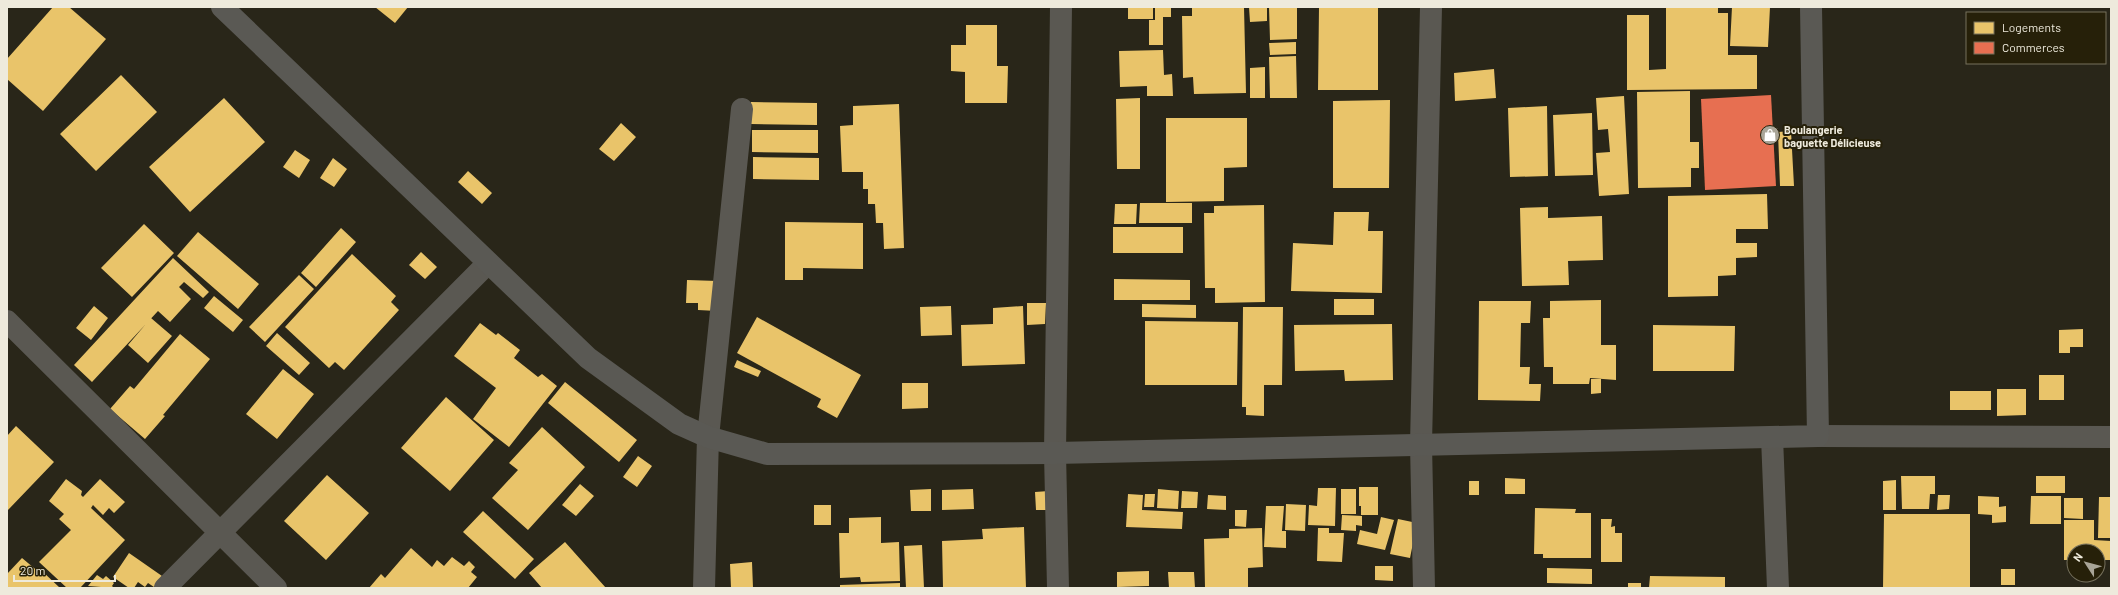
<svg xmlns="http://www.w3.org/2000/svg" width="2118" height="595" font-family="Barlow,sans-serif">
	<rect width="100%" height="100%" fill="#292619"/>
	<path fill="#e9c46a" d="M53 7H69L106 39 43 111 7 79V59Z
		M375 7H408L395 23Z
		M1128 7H1153V19H1128Z
		M1155 7H1171V17H1163V45H1149V20H1155Z
		M1192 7H1244L1246 93 1194 94 1193 77 1183 78 1182 16H1192Z
		M1249 7H1267V21L1250 22Z
		M1269 7H1297V39L1270 40Z
		M1319 7H1378V90H1318Z
		M1666 7H1718V13H1728V55H1757V89L1627 90V15H1649V70L1666 69Z
		M1732 7H1770L1768 47 1730 46Z
		M966 25H997V66H1008L1007 103H965V72L951 71V45H966Z
		M1296 42V54L1270 55 1269 43Z
		M1163 50 1164 75 1172 74 1173 96H1147V86L1120 87 1119 51Z
		M1296 56 1297 98H1270L1269 57Z
		M1265 67V98H1250V68Z
		M1494 69 1496 98 1455 101 1454 73Z
		M121 75 157 112 96 171 60 134Z
		M1690 91V142H1699V168H1691V187L1638 188 1637 92Z
		M1624 96 1629 194 1599 196 1596 153 1610 152 1608 129 1598 130 1596 98Z
		M224 98 265 142 190 212 149 167Z
		M1140 98V169H1117L1116 99Z
		M1390 100 1389 188H1333V101Z
		M751 102 817 103V125L751 124Z
		M899 104 904 248 884 249 883 223H876L875 204H868V189H863V172H842L840 126 853 125V106Z
		M1547 106 1548 176 1510 177 1508 108Z
		M1592 113 1593 175 1555 176 1553 115Z
		M1166 118H1247V167L1224 168V201L1166 202Z
		M621 123 636 137 614 161 599 149Z
		M752 130H818V153L752 152Z
		M1791 131 1794 186H1780L1778 132Z
		M295 150 310 160 299 178 283 167Z
		M753 157 819 158V180L753 179Z
		M333 158 347 169 334 187 320 178Z
		M468 171 492 193 482 204 458 182Z
		M1767 194 1768 229H1736V243H1757V257L1736 258V275L1718 276V296L1668 297V196Z
		M1140 203H1192V223H1139Z
		M1115 204H1137L1136 224H1114Z
		M1264 205 1265 302 1215 303V288H1205L1204 213H1214V206Z
		M1548 207V218L1602 216 1603 260 1568 261 1569 285 1522 286 1520 208Z
		M1334 212H1369L1368 231H1383L1382 293 1291 291 1293 243 1333 245Z
		M785 222 863 223V269L803 268V280H785Z
		M144 224 174 253 132 297 101 268Z
		M1113 227H1183V253H1113Z
		M341 228 356 242 316 287 301 273Z
		M198 232 259 284 238 309 177 256Z
		M421 252 437 267 425 279 409 265Z
		M352 254 396 296 391 302 399 310 344 370 335 362 329 368 285 327Z
		M173 258 209 292 203 298 184 282 179 287 191 299 170 322 158 311 92 382 74 365Z
		M299 275 314 289 265 342 249 327Z
		M1114 279 1190 280V300H1114Z
		M687 280 718 281 717 311 698 310V303H686Z
		M214 296 243 320 233 332 204 308Z
		M1334 299H1374V315H1334Z
		M1601 300V345H1616V380L1590 378 1589 384H1553V367H1544L1543 318H1550V301Z
		M1479 301H1531L1530 323H1521L1520 367H1530L1529 384H1541L1540 401 1478 400Z
		M1027 303H1046L1045 324 1027 325Z
		M1142 304 1196 305V318L1142 317Z
		M94 306 108 318 91 340 76 328Z
		M951 306 952 335 921 336 920 307Z
		M1023 306 1025 364 962 366 961 325 993 324V308Z
		M1243 307H1283L1282 385H1264V416L1246 415V407H1242Z
		M757 317 861 375 837 418 817 407 821 399 737 353Z
		M151 318 172 336 148 363 128 345Z
		M1145 321 1238 322 1237 385H1145Z
		M480 323 496 335 498 333 520 350 514 358 538 377 542 374 557 386 509 447 473 419 496 388 454 356Z
		M1392 324 1393 380 1345 381 1344 370 1295 371 1294 325Z
		M1653 325 1735 326 1734 371H1653Z
		M2083 329V347H2070V353H2059V330Z
		M277 333 310 363 299 375 266 346Z
		M180 334 210 359 163 415 165 416 145 439 110 409 130 386 134 389Z
		M737 360 761 371 758 377 734 367Z
		M283 369 314 394 277 439 246 414Z
		M2039 375H2064V400H2039Z
		M1591 379H1601V393L1591 394Z
		M565 382 637 440 619 462 548 403Z
		M902 383H928V408L902 409Z
		M1997 389H2026V415L1997 416Z
		M1950 391H1991V410H1950Z
		M446 397 494 440 450 491 401 448Z
		M16 426 54 462 8 510 7 436Z
		M542 427 585 467 528 530 492 498 518 470 509 463Z
		M638 456 652 466 637 487 623 477Z
		M327 475 369 513 326 560 284 521Z
		M1901 476H1935V494H1930L1929 509H1902Z
		M2036 476H2065V493H2036Z
		M1505 478 1525 479V494H1505Z
		M66 479 82 491 81 495 83 497 100 479 125 502 114 513 109 508 103 515 93 505 91 508 125 540 80 588H67L39 562 71 530 59 519 64 514 49 501Z
		M1896 480V510H1883V481Z
		M1469 481H1479V495H1469Z
		M580 484 594 496 576 516 562 505Z
		M1359 487H1378V515H1361V506H1359Z
		M1318 488H1336L1335 526 1308 525 1309 505 1317 506Z
		M931 489V511H911L910 490Z
		M973 489 974 509 942 510V490Z
		M1158 489 1179 491 1178 509 1157 508Z
		M1341 489H1356V514H1341Z
		M1049 491 1050 510H1036L1035 492Z
		M1182 491 1198 492 1197 508H1181Z
		M1128 494 1143 495 1142 510 1183 512 1182 529 1126 527Z
		M1145 494H1155L1154 507H1144Z
		M1208 495 1226 496V510L1207 509Z
		M1938 495H1950L1949 509 1937 510Z
		M1978 496 1999 497V507L2006 506V522L1992 523V515L1978 514Z
		M2031 496H2061V524H2030Z
		M2099 497H2111V538H2098Z
		M2064 498H2083V519L2064 518Z
		M1286 504 1306 505 1305 531 1285 530Z
		M814 505H831V525H814Z
		M1266 506H1284L1282 531H1286V548L1264 547Z
		M1535 508 1576 509 1575 513H1591V558H1543V554H1534Z
		M1235 510H1247L1246 527 1235 526Z
		M483 511 534 559 515 579 463 532Z
		M1884 514H1970V588H1883Z
		M1342 515 1362 516V526L1356 525V531L1341 530Z
		M881 517V543L899 542 900 581 861 582 860 577 840 578 839 533H849V518Z
		M1381 517 1394 520 1385 550 1357 544 1360 530 1377 534Z
		M1398 519 1417 523 1410 558 1390 554Z
		M1601 519H1612L1611 527 1615 526V533H1622V562H1601Z
		M2064 520H2094V540L2111 541V560H2098V551H2074V560H2064Z
		M1024 527 1026 588H943L942 541 983 539 982 529Z
		M1262 528 1263 567 1248 568V588H1205L1204 539 1229 538V529Z
		M1318 528H1329V533H1344L1342 562 1317 561Z
		M565 542 606 588H542L529 573Z
		M922 545 924 588H906L904 546Z
		M411 548 432 567 437 560 444 566 452 557 464 566 469 561 475 567 471 572 477 577 468 588H369L381 574 385 578Z
		M129 553 162 576 154 587 148 583 145 587 138 582 134 588H129L113 577Z
		M22 558 40 573 42 571 60 588H7V574Z
		M752 562 753 588H731L730 564Z
		M1375 566H1393V581L1375 580Z
		M1547 568 1592 569V584L1547 583Z
		M2001 569H2015V585H2001Z
		M1149 571V586L1117 587V572Z
		M1168 572H1194L1195 588H1169Z
		M97 575 103 579 106 576 114 583 112 586 114 588 88 586Z
		M1650 576 1725 577V588H1649Z
		M900 583V588H840V585Z
		M1628 583H1641V588H1628Z"/>
	<path fill="#e76f51" d="M1771 95 1776 186 1705 190 1701 99Z"/>
	<g fill="none" stroke-linecap="round" stroke-linejoin="round">
		<path stroke="#5a5852" stroke-width="22" d="M7 321 276 588
			M1818 436 2111 437
			M1772 437 1778 588
			M165 588 488 263
			M704 588 708 437 742 109
			M1058 588 1055 453 1061 7
			M1424 588 1421 444 1431 7"/>
		<path stroke="#5a5954" stroke-width="22" d="M222 7 588 358 679 424 708 437 767 454 1055 453 1818 436 1811 7"/>
	</g>
	<defs>
		<g id="shop-disc" transform="scale(1)"><circle r="9.5" fill="#a9a598" stroke="#262009"/><path d="M-5-2.5h2.3a2.7 3.5 0 0 1 5.4 0H5L5.5 6h-11ZM-1.5-2.5h3a1.5 2.3 0 0 0-3 0Z" fill="#fff"/></g>
	</defs>
	<g fill-rule="evenodd">
		<use href="#shop-disc" x="1770" y="135"/>
	</g>
	<g text-anchor="middle" dominant-baseline="central" stroke-width="4" stroke-linejoin="round" paint-order="stroke">
		<g font-size="11" font-weight="bold" fill="#eeeadc" stroke="#262009" text-anchor="start">
			<text x="1784" y="129">Boulangerie<tspan x="1784" dy="13">baguette Délicieuse</tspan></text>
		</g>
	</g>
	<rect width="2118" height="595" fill="none" stroke="#eeeadc" stroke-width="16"/>
	<rect x="1966" y="12" width="140" height="52" fill="#262009" stroke="#76715d"/>
	<rect x="1974" y="22" width="20" height="12" fill="#e9c46a" stroke="#76715d"/>
	<text x="2002" y="32" font-size="12" fill="#eeeadc">Logements</text>
	<rect x="1974" y="42" width="20" height="12" fill="#e76f51" stroke="#76715d"/>
	<text x="2002" y="52" font-size="12" fill="#eeeadc">Commerces</text>
	<g transform="translate(2086 563) rotate(306)"><circle r="19" fill="#262009" stroke="#76715d"/>
	<path d="M0-3L7 15L0 10L-7 15Z" fill="#a9a598"/>
	<text y="-6" font-size="11" font-weight="bold" text-anchor="middle" fill="#eeeadc">N</text>
	</g>
	<path d="M14 575v6h101v-6" fill="none" stroke="#eeeadc" stroke-width="2"/>
	<text x="20" y="575" font-size="12" fill="#eeeadc" stroke="#262009" stroke-width="3" paint-order="stroke">20 m</text>
</svg>
